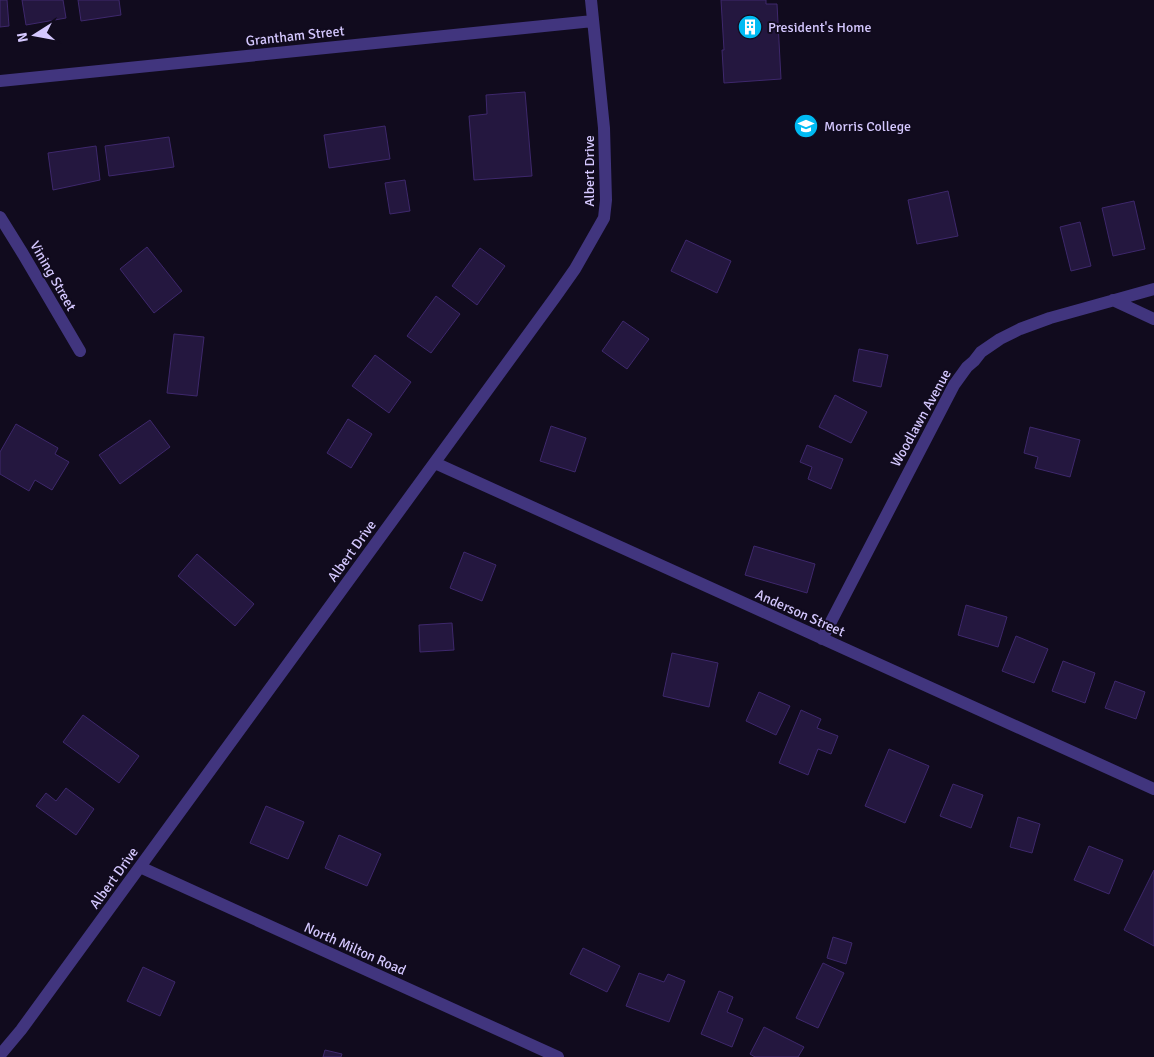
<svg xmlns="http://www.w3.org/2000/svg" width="1154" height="1057" font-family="Signika,sans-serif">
	<rect width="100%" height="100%" fill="#110b1e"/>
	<path fill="#24173f" stroke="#3e286c" d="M0 0H7L9 26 0 27Z
		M22 0H63L66 18 26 25Z
		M78 0H119L121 15 81 21Z
		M721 0H766V4H777L781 79 724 83 722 50H724Z
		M525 92 532 176 474 180 469 116 487 114 486 95Z
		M385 126 390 159 329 168 324 135Z
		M169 137 174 167 109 176 105 146Z
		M96 146 100 180 53 190 48 153Z
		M405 180 410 211 390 214 385 183Z
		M948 191 958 236 917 244 908 200Z
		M1134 201 1145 249 1113 256 1102 208Z
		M1080 222 1091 266 1071 271 1060 227Z
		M686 240 731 261 717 293 671 271Z
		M147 247 182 291 154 313 120 269Z
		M480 248 505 266 477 305 452 286Z
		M436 296 460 314 431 353 407 336Z
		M623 321 649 339 627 369 602 351Z
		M174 334 204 337 197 396 167 393Z
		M859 349 888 355 881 387 853 381Z
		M375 355 411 382 389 413 352 386Z
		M835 395 867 412 851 443 819 427Z
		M348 419 372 434 351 468 327 453Z
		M150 420 170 447 120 484 99 455Z
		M16 424 58 448 55 454 69 462 52 490 35 480 29 491 0 474V452Z
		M551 426 586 438 575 472 540 461Z
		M1030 427 1080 440 1070 477 1035 468 1038 457 1024 453Z
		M807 445 843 459 831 489 808 479 812 467 800 462Z
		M754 546 815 564 807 593 745 575Z
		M464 552 496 565 482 601 450 588Z
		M197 554 254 604 235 626 178 576Z
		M966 605 1007 617 998 647 958 635Z
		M452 623 454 650 420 652 419 625Z
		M1016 636 1048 649 1034 683 1002 671Z
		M672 653 718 663 709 707 663 696Z
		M1063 661 1095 673 1085 703 1052 691Z
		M1115 681 1145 692 1136 719 1105 708Z
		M759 692 790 706 776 735 746 721Z
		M801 710 821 719 817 728 838 736 831 754 818 749 808 775 779 763Z
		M83 715 139 756 119 783 63 742Z
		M889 749 929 766 905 823 865 806Z
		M953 784 983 795 971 828 940 816Z
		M66 788 94 809 76 835 36 806 46 793 56 801Z
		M266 806 304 822 288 859 250 843Z
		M1018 817 1040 824 1032 853 1010 847Z
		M339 835 381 854 367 886 325 868Z
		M1089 846 1123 860 1109 894 1074 880Z
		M1154 870V946L1124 930Z
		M833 937 852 943 846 964 827 958Z
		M583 948 620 966 607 992 570 974Z
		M823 963 844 973 818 1028 796 1018Z
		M143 967 175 982 160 1016 127 1001Z
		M639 973 664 982 668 974 685 981 669 1022 626 1006Z
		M719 991 733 997 727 1012 743 1019 732 1047 701 1034Z
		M764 1027 804 1047 798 1057H755L750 1054Z
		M325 1050 342 1054 341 1057H323Z"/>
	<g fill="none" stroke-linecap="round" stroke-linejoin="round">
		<path stroke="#41357e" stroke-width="12" d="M0 81 593 21
			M0 217 23 254 80 351
			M1113 300 1154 319
			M435 463 1154 789
			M822 639 954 385 967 367 974 361 981 352 1000 339 1020 329 1050 318 1154 289
			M140 867 558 1057
			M0 1055 21 1030 556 296 575 269 604 218 606 200 604 128 591 0"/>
	</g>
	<defs>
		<g id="building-disc" transform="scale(1.25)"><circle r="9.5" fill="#00bbf3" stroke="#110b1e"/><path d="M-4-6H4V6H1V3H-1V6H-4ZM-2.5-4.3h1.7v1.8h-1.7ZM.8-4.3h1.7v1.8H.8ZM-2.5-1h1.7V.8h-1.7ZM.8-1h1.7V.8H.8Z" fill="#fff"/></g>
		<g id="university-disc" transform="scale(1.25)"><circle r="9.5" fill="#00bbf3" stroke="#110b1e"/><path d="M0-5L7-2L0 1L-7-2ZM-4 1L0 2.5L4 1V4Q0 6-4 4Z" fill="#fff"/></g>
	</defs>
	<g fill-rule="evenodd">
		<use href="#building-disc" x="750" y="27"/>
		<use href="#university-disc" x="806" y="126"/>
	</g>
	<g text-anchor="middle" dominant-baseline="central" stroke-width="4" stroke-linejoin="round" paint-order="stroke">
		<g font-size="14" fill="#d5c8ff" stroke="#110b1e" text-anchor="start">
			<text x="768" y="27">President's Home</text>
			<text x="824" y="126">Morris College</text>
		</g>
		<g font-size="14" fill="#d5c8ff" stroke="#110b1e">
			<text transform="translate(295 36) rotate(-6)">Grantham Street</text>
			<text transform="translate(589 171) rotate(-90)">Albert Drive</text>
			<text transform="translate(53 276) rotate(60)">Vining Street</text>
			<text transform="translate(921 418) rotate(-61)">Woodlawn Avenue</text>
			<text transform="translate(352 551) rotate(-54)">Albert Drive</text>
			<text transform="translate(800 613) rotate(24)">Anderson Street</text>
			<text transform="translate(114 878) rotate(-54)">Albert Drive</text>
			<text transform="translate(355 949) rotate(24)">North Milton Road</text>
		</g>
	</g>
	<g transform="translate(35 35) rotate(259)" stroke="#110b1e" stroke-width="4" paint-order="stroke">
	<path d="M0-4L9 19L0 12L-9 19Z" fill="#d5c8ff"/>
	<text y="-8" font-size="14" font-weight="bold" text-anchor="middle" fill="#d5c8ff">N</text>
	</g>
</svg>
